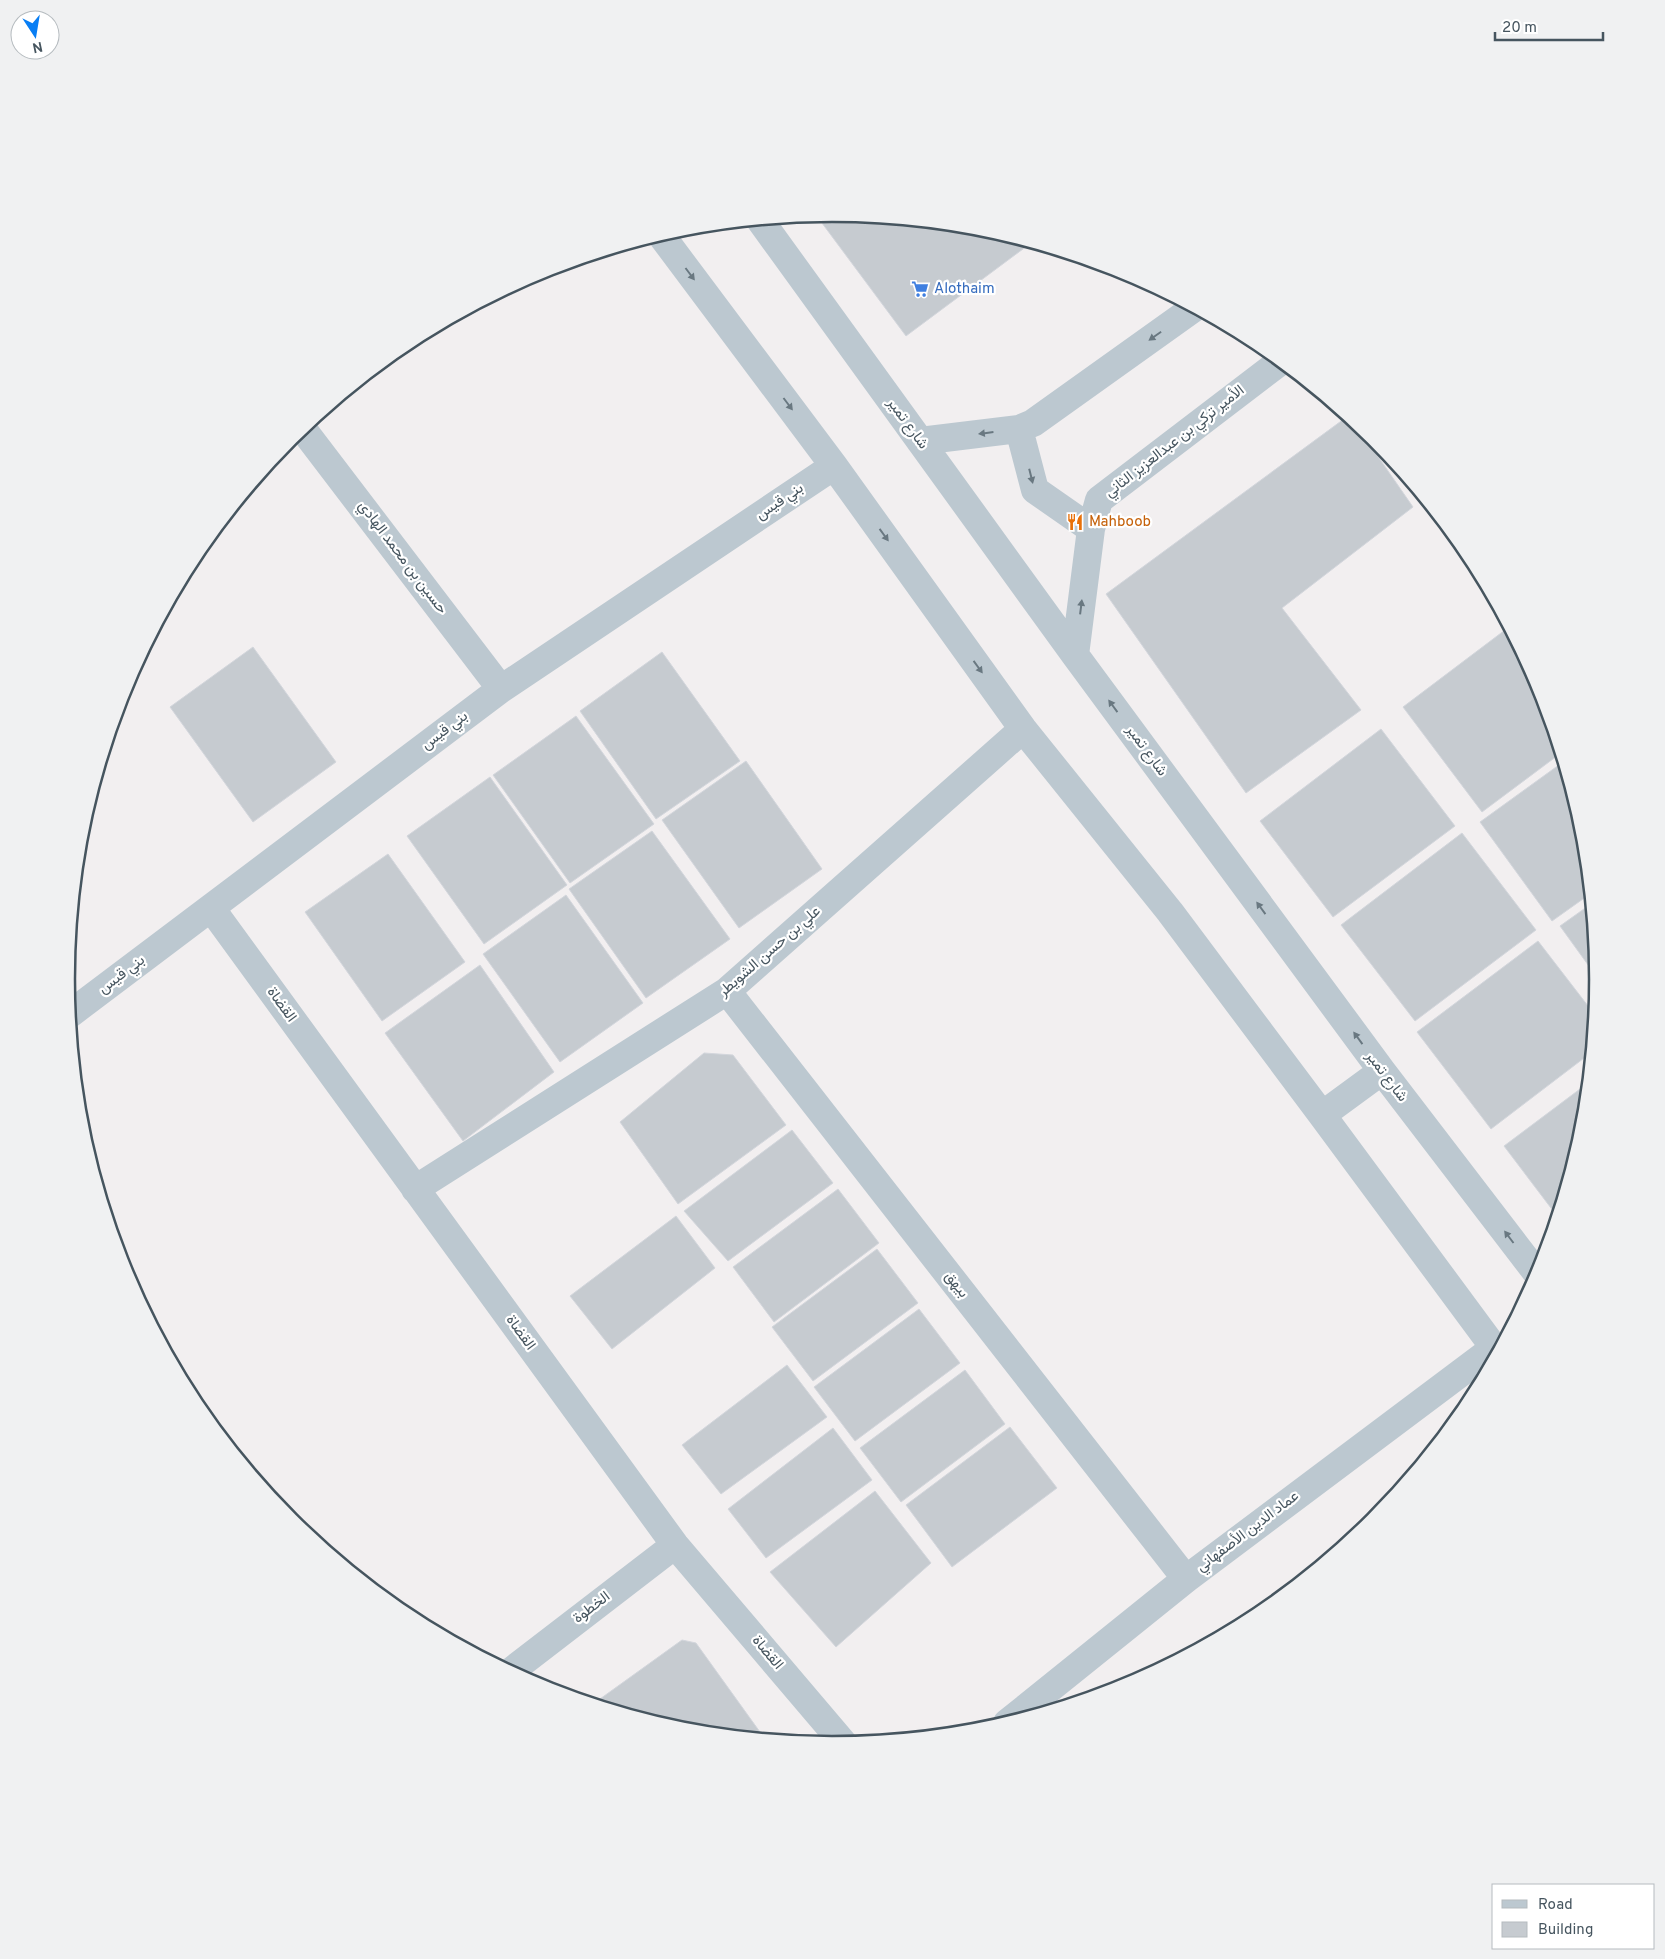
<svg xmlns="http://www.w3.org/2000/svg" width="1665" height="1959" font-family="Overpass,Vazirmatn,sans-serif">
	<rect width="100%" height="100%" fill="#f2eff0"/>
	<path fill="#c6cbd0" stroke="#d3d6dc" d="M833 213 982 228 1031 243 906 336 816 215Z
		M1348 416 1352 419 1413 507 1282 608 1361 710 1246 793 1106 594Z
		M1509 627 1541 687 1561 753 1482 812 1403 707Z
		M253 647 336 762 253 822 170 707Z
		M662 652 740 761 656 819 580 711Z
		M576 716 654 824 570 883 493 775Z
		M1381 729 1455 826 1333 917 1260 821Z
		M746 761 822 869 739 928 662 820Z
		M1563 762 1584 830 1590 894 1552 921 1480 822Z
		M490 777 567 885 484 944 407 836Z
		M652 831 730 939 646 998 569 889Z
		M1462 833 1536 930 1415 1021 1341 925Z
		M388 854 465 962 382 1021 305 912Z
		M566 895 643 1003 560 1062 483 954Z
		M1591 904 1599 979V980L1560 926Z
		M1538 941 1595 1015 1592 1052 1491 1129 1417 1032Z
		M480 965 554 1072 463 1141 385 1033Z
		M704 1053 733 1055 786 1125 678 1204 620 1122Z
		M1588 1083 1584 1129 1560 1207 1554 1212 1504 1146Z
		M792 1130 833 1183 728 1261 684 1211Z
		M838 1189 879 1243 774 1322 733 1267Z
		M676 1216 715 1268 612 1349 570 1296Z
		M877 1249 918 1303 813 1381 772 1327Z
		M919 1309 960 1363 855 1441 814 1387Z
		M787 1365 827 1417 721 1494 682 1445Z
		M965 1370 1005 1424 901 1502 860 1448Z
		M1010 1427 1057 1488 952 1567 906 1505Z
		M833 1428 872 1480 766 1558 728 1509Z
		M875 1491 931 1563 836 1647 770 1572Z
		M682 1640 696 1643 765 1739 683 1731 593 1704Z"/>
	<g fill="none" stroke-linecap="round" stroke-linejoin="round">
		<path stroke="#bcc8d0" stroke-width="28" d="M760 220 1075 655 1382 1071 1539 1276
			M661 235 834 466 1023 729 1170 912 1322 1115 1498 1353
			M302 428 501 689
			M1019 429 1035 490 1091 529
			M920 441 1019 429 1033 423 1194 308
			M1075 655 1091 529 1099 500 1281 361
			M211 908 675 1545 845 1745
			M727 991 1186 1579
			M70 1014 501 689 834 466
			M1322 1115 1382 1071
			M415 1189 727 991 1023 729
			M510 1672 675 1545
			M1007 1723 1186 1579 1494 1348"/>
	</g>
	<defs><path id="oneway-solid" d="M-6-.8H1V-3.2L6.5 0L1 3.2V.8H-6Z" transform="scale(1.25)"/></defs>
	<g fill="#697881">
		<use href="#oneway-solid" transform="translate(690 274) rotate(53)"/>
		<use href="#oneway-solid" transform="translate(1155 336) rotate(145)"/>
		<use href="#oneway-solid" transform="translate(788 404) rotate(53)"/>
		<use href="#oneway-solid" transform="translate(986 433) rotate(173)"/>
		<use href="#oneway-solid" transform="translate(1031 476) rotate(76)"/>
		<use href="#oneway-solid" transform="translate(884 535) rotate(54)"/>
		<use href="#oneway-solid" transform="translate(1081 607) rotate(-83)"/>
		<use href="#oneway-solid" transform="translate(978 667) rotate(54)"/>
		<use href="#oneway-solid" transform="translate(1113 706) rotate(-126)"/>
		<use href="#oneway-solid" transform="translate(1261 908) rotate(-126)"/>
		<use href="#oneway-solid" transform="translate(1358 1038) rotate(-126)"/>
		<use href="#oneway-solid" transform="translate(1509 1237) rotate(-127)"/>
	</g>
	<defs>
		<g id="supermarket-bare" transform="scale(1.35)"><path d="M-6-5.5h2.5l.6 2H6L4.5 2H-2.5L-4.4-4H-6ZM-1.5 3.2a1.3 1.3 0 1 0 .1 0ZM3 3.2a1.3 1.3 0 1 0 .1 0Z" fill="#3f7fe0" stroke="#fff" stroke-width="2.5" paint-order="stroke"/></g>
		<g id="restaurant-bare" transform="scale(1.35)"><path d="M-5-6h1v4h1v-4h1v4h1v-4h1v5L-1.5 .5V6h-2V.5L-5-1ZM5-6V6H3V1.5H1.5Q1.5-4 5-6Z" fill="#e8710a" stroke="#fff" stroke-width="2.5" paint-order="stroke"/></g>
	</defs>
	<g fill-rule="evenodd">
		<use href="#supermarket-bare" x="920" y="289"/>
		<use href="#restaurant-bare" x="1075" y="522"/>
	</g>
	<g text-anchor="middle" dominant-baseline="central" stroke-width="4.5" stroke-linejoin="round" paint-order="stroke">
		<g font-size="15" fill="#366cbe" stroke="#fff" text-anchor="start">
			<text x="934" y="289">Alothaim</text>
		</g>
		<g font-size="15" fill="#46555f" stroke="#fff">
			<text transform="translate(907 424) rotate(54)">شارع تمير</text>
			<text transform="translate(1175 442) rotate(-38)">الأمير تركي بن عبدالعزيز الثاني</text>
			<text transform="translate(780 502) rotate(-34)">بني قيس</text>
			<text transform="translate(402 558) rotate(53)">حسين بن محمد الهادي</text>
			<text transform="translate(445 731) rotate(-37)">بني قيس</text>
			<text transform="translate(1146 751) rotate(54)">شارع تمير</text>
			<text transform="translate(770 952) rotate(-41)">علي بن حسن الشويطر</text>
			<text transform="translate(122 975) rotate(-37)">بني قيس</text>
			<text transform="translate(281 1005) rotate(54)">القضاة</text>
			<text transform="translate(1386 1077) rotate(53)">شارع تمير</text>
			<text transform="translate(956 1285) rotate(52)">بيهق</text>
			<text transform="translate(520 1333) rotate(54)">القضاة</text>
			<text transform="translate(1248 1532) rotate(-37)">عماد الدين الأصفهاني</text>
			<text transform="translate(592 1608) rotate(-37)">الخطوة</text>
			<text transform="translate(767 1653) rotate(50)">القضاة</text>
		</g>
		<g font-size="15" fill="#c56008" stroke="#fff" text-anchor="start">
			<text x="1089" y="522">Mahboob</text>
		</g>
	</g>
	<path d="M0 0H1665V1959H0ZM75 979a757 757 0 1 1 1514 0a757 757 0 1 1-1514 0Z" fill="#f0f1f2" fill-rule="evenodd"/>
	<path fill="none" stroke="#46555f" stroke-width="2.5" d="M75 979a757 757 0 1 1 1514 0a757 757 0 1 1-1514 0Z"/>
	<rect x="1492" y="1884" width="162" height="65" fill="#ffffff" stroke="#b5bbbf"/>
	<rect x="1502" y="1900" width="25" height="8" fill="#bcc8d0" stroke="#b5bbbf"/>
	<text x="1538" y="1909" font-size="15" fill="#46555f">Road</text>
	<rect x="1502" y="1922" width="25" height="15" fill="#c6cbd0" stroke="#b5bbbf"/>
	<text x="1538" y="1934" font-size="15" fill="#46555f">Building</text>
	<g transform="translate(35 35) rotate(168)"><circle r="24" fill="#ffffff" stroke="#b5bbbf"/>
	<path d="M0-4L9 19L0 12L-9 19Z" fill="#087ef4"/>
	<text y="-8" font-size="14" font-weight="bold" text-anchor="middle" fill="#46555f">N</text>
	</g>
	<path d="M1495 32v8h108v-8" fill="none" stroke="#46555f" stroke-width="2.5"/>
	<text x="1502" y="32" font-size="15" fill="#46555f" stroke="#ffffff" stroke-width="4" paint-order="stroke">20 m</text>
</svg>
